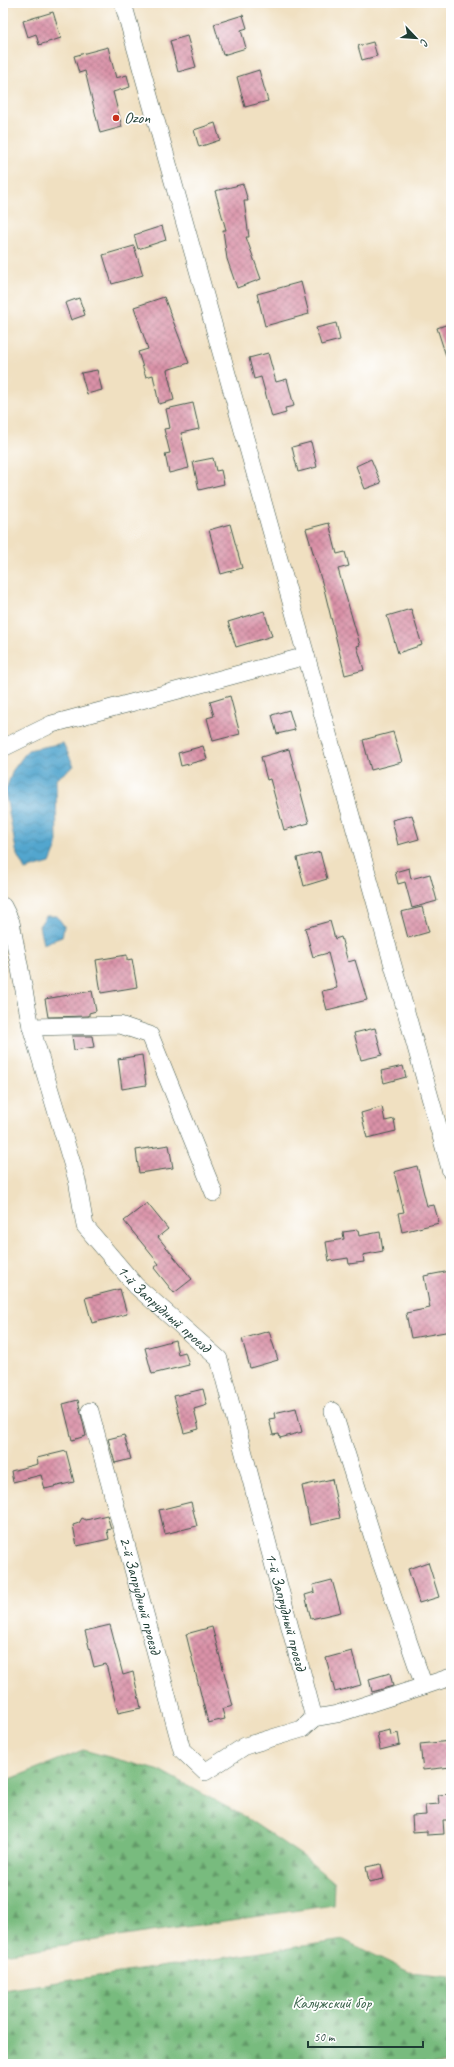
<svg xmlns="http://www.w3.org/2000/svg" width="454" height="2067" font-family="Caveat,sans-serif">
	<defs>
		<pattern id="forest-firs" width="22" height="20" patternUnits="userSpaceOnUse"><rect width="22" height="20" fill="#78bb7e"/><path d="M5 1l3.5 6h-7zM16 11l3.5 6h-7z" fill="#629968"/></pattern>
		<pattern id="water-waves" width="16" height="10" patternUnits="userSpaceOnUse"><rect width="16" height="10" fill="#53a6ce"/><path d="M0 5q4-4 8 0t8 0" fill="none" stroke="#4488a8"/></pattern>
		<pattern id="building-cross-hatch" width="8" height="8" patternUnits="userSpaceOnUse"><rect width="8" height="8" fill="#da92a8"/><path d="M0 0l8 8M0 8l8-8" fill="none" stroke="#b0788a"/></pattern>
	</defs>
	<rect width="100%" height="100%" fill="#fff"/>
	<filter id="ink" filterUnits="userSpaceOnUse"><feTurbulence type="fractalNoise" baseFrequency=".025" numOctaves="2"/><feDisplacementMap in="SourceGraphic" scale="8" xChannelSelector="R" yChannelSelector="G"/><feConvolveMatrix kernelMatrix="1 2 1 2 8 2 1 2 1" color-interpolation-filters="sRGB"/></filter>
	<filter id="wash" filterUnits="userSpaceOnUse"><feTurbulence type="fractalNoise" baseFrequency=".012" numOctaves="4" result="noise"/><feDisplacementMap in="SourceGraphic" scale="16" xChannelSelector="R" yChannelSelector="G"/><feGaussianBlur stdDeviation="0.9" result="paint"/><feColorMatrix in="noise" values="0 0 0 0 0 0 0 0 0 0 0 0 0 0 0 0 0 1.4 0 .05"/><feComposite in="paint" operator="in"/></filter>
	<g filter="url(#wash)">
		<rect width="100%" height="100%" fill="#f0e0c1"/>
		<path fill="url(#forest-firs)" stroke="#4c7c59" d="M83 1750 161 1771 245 1817 304 1857 334 1883 333 1905 3 1954V1782Z
			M344 1940 409 1972 451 1976V2064H3V1990Z"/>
		<path fill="url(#water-waves)" stroke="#397281" d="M63 743 74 766 56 779 57 846 50 863 25 870 17 855 5 792 13 770 28 750Z
			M46 916H57L64 926 62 937 43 944 39 926Z"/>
		<g id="blocks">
			<path fill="url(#building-cross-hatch)" d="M53 12 61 38 39 45 36 34 28 37 23 21Z
				M243 15 247 28 241 30 246 48 223 55 214 24Z
				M187 36 196 67 178 72 170 41Z
				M373 42 377 56 362 60 358 46Z
				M108 47 116 78 127 75 130 87 113 92 122 127 100 133 85 71 79 73 74 56Z
				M259 70 268 101 245 107 237 77Z
				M215 123 220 140 199 147 194 130Z
				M243 184 248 201H244L249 237H246L261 279 237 288 227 259 223 230H226L215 191Z
				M162 226 166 240 138 249 134 235Z
				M134 246 143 275 112 284 103 255Z
				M301 282 309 314 265 326 257 294Z
				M164 297 189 363 167 370 174 400 159 404 153 375 146 377 138 352 148 349 134 307Z
				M79 298 85 315 71 320 65 303Z
				M336 323 340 340 321 345 316 328Z
				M451 323V361L448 362 437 328Z
				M268 353 276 382 287 379 294 406 285 408 286 413 272 417 261 377 254 379 249 358Z
				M97 370 102 390 87 394 81 373Z
				M193 403 199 429 181 433 189 468 169 473 165 454 170 453 164 429 170 428 166 409Z
				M311 442 317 467 298 472 292 447Z
				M213 458 216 471 221 470 224 484 199 490 193 462Z
				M371 459 381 483 365 489 356 466Z
				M329 523 337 554 345 552 349 566 338 569 360 645 357 646 364 670 345 675 324 589 306 529Z
				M230 524 242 568 221 574 209 530Z
				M411 609 422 645 398 653 387 616Z
				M264 611 272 636 236 647 228 622Z
				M230 696 240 734 213 741 207 718 214 716 210 702Z
				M289 710 295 730 277 734 272 715Z
				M393 732 402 762 371 770 363 740Z
				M203 746 207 759 181 766 178 753Z
				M289 749 309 823 284 830 270 779 267 780 261 757Z
				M412 815 419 839 398 845 392 820Z
				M320 852 327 879 304 886 297 858Z
				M409 868 411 879 430 874 437 901 412 908 405 882 398 884 395 872Z
				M422 907 429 932 408 938 401 912Z
				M330 921 335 939 341 937 348 962 355 960 367 1000 327 1010 322 991 337 988 328 953 313 957 305 928Z
				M127 955V960L132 959 137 987 101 993 96 960Z
				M92 991 96 1011 89 1013V1016L48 1017 45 999Z
				M375 1028 382 1055 361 1060 354 1033Z
				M72 1036H92L94 1047 74 1050Z
				M142 1055 146 1085 122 1089 118 1059Z
				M403 1066 406 1077 384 1083 381 1071Z
				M382 1107 385 1121 394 1119 396 1131 367 1138 361 1113Z
				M169 1145 173 1168 139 1173 136 1150Z
				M417 1166 427 1206 434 1205 439 1223 402 1232 398 1213 404 1212 394 1172Z
				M147 1203 168 1229 158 1237 192 1279 174 1293 154 1268 159 1264 124 1221Z
				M358 1230 359 1236 380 1232 383 1251 363 1255 364 1262 349 1264 348 1258 329 1261 326 1242 344 1239 343 1232Z
				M450 1271 451 1331 411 1338 406 1313 430 1308 424 1276Z
				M120 1289 127 1314 92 1323 85 1298Z
				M269 1331 278 1360 250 1368 242 1339Z
				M175 1340 178 1354 185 1352 189 1365 152 1374 145 1348Z
				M203 1389 207 1405 194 1409 199 1429 184 1433 174 1396Z
				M78 1400 86 1436 72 1440 63 1404Z
				M296 1408 302 1432 280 1438 279 1434 273 1435 269 1419 275 1418 274 1413Z
				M124 1435 131 1459 115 1463 108 1439Z
				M66 1451 74 1482 45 1489 41 1475 13 1482 11 1471 38 1464 37 1458Z
				M332 1479 340 1518 310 1525 302 1486Z
				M191 1502 197 1526 165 1534 159 1510Z
				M107 1515 111 1529 107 1530 109 1539 77 1546 73 1525 79 1523 82 1518 86 1520Z
				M428 1562 439 1597 419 1603 408 1569Z
				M332 1580 341 1612 311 1619 305 1595 315 1592 313 1585Z
				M110 1625 123 1675 133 1672 141 1708 118 1713 106 1664 94 1667 85 1631Z
				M212 1627 233 1706 222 1709 225 1719 208 1723 186 1634Z
				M352 1651 361 1685 335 1692 326 1658Z
				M390 1673 393 1686 372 1692 369 1679Z
				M390 1730 391 1735 398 1733 400 1745 380 1750 377 1733Z
				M451 1741V1767L423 1770 420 1744Z
				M451 1794V1820H443L444 1834 427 1835V1831L413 1832 412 1816 426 1815 425 1805 439 1804 438 1795Z
				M381 1864 384 1879 369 1882 366 1867Z"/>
		</g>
	</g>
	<g filter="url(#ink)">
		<use href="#blocks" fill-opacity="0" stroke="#3e5549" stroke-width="1"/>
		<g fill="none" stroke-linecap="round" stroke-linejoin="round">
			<g stroke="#3e5549" stroke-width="18">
				<g id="minor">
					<path d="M123 3 451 1172"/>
					<path d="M3 748 52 724 306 656"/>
					<path id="s1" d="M3 906 11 922 31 1027 77 1180 85 1226 136 1286 219 1359 314 1718"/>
					<path d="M31 1027 120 1025 150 1035 214 1193"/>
					<path id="s2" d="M90 1411 182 1750 205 1772 245 1746 302 1729 314 1718 337 1714 424 1686"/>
					<path d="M333 1411 379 1557 424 1686 451 1677"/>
				</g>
			</g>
			<use href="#minor" stroke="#fff" stroke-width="17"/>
		</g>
	</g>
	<circle fill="#c8321e" stroke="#fff" stroke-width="1.5" cx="116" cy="118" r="4"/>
	<g text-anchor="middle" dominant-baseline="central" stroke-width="3.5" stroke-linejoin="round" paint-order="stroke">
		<g font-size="16" fill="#1f3d34" stroke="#fff" text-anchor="start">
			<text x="124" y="118">Ozon</text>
		</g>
		<g font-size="16" fill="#1f3d34" stroke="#fff">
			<text stroke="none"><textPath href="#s1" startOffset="446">1-й Запрудный проезд</textPath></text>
			<text stroke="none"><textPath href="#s2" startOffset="191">2-й Запрудный проезд</textPath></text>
			<text stroke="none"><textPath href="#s1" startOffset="782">1-й Запрудный проезд</textPath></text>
		</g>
		<g font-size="16" fill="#3c644c" stroke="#fff">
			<text x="332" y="2003">Калужский бор</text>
		</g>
	</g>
	<rect width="454" height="2067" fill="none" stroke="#fff" stroke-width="16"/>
	<g transform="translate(416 38) rotate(115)" stroke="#ffffff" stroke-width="3" paint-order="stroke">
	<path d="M0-3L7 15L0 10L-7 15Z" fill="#1f3d34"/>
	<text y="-6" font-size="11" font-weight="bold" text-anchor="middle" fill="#1f3d34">С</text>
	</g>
	<path d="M308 2041v6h115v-6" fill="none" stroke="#1f3d34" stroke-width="2"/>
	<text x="314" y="2041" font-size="12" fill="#1f3d34" stroke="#ffffff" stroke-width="3" paint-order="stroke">50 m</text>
</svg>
